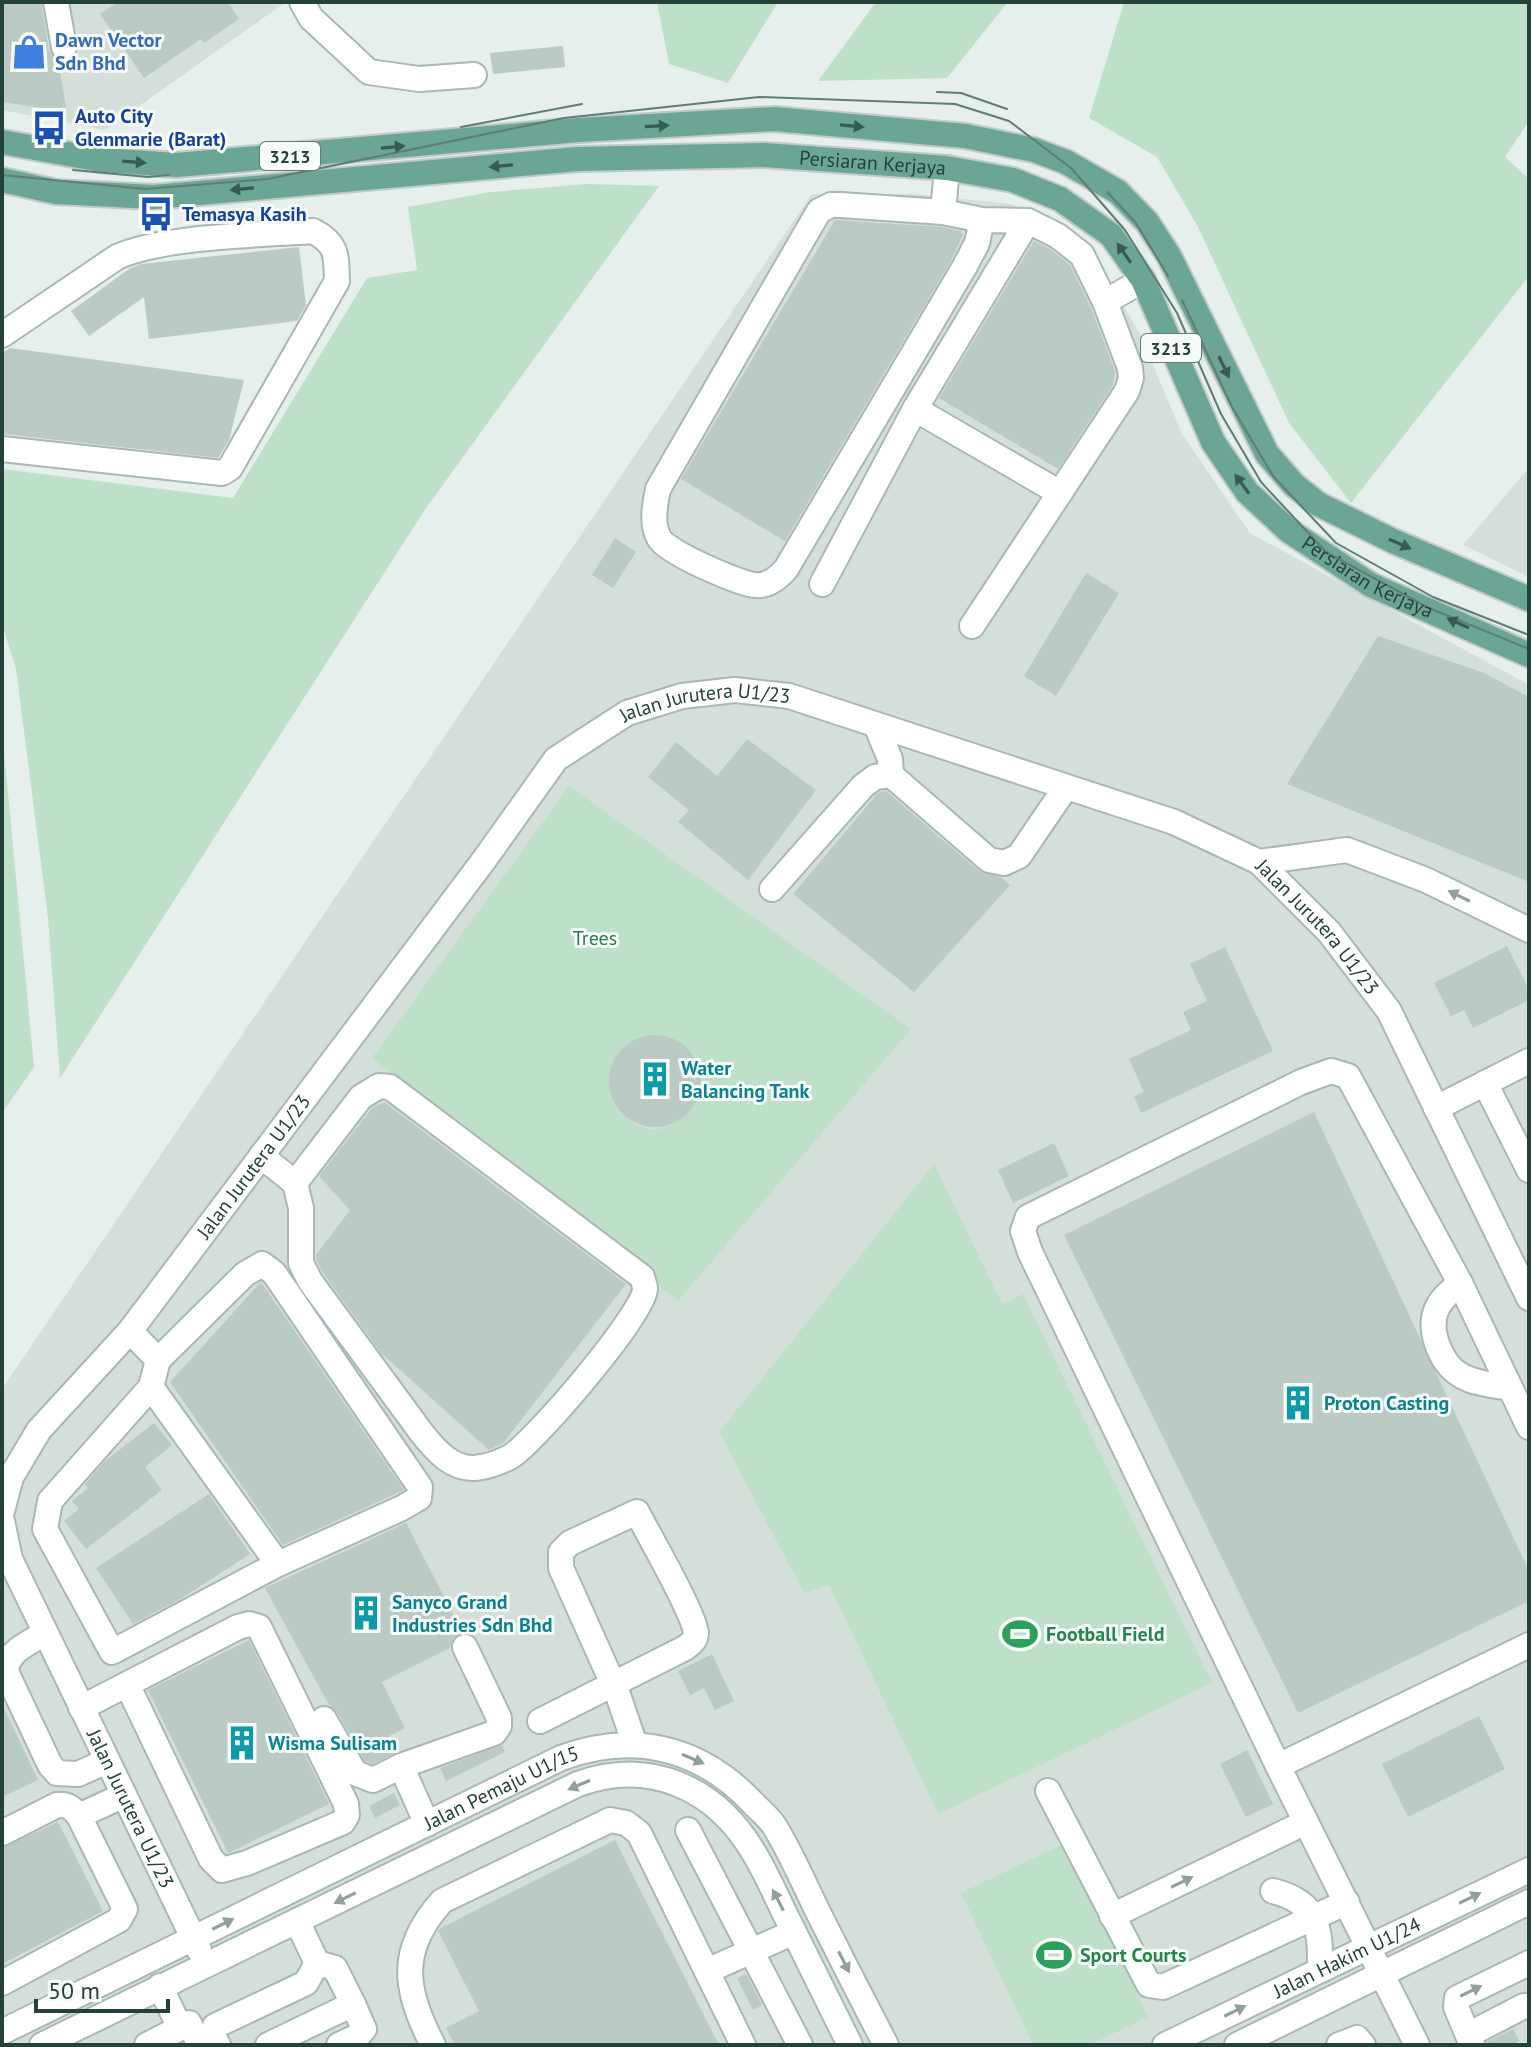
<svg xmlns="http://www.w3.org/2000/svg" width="1531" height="2047" font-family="'PT Sans',sans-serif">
	<rect width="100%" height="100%" fill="#e6efeb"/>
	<path fill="#d4dfda" d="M2 2H286L105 130 2 110Z
		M812 194H915L1012 204 1089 248 1140 334 1182 434 1250 533 1529 685V2045H2V1389Z
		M1529 468V577L1463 545Z"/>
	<path fill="#bfe0c8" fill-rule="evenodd" d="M657 2H778L728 83 669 64Z
		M876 2H1008L947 78 818 81Z
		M1124 2H1529V121L1505 157 1529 179V276L1351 503 1289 423 1198 227 1157 157 1089 118Z
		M587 184 659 186 424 511 60 1078 48 918 16 669 2 624V469L233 498 367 278 417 270 408 207 491 192Z
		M2 730 34 1067 2 1113Z
		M569 786 911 1029 678 1301 372 1058ZM653 1035C756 1050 670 1179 618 1108 595 1075 620 1042 653 1035Z
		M934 1164 1002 1304 1023 1294 1212 1683 938 1814 829 1585 804 1593 719 1432Z
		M1065 1843 1148 2017 1089 2045H1033L961 1893Z"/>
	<path fill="#bbcac4" d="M2 2H41L49 50 58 61 67 112 2 102Z
		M118 2H228L239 19 204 43 201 39 144 78 100 14Z
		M563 46 565 67 493 74 490 53Z
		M835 220 941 227 961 231 963 235 952 259 785 541 681 479Z
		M1034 241 1050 249 1070 265 1091 308 1115 371 1113 385 1058 469 939 398Z
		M299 247 306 305 297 321 149 339 144 297 89 336 71 311 129 269 141 264Z
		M10 348 244 380 229 440 218 458 2 434V353Z
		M615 538 636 552 613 588 592 575Z
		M1086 573 1119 593 1056 696 1024 676Z
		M1378 636 1484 673 1529 697V882L1287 784Z
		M747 739 816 790 748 880 678 822 689 810 648 777 676 742 717 776Z
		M886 791 979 871 1002 878 1010 885 914 992 793 894 878 793Z
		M1507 946 1529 990V1000L1473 1028 1464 1010 1451 1016 1434 983Z
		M1225 947 1273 1051 1141 1113 1134 1096 1144 1092 1129 1059 1191 1030 1183 1012 1207 1001 1190 964Z
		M609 1081a46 46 0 1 1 92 0a46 46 0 1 1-92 0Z
		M384 1102 626 1284 504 1442 489 1450 381 1353 323 1273 316 1259V1255L350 1210 319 1176 373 1107Z
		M1314 1112 1529 1571V1601L1298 1713 1064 1235Z
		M1054 1143 1069 1176 1013 1203 998 1170Z
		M261 1282 404 1490 283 1545 170 1382Z
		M154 1423 172 1445 145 1467 162 1490 86 1549 64 1521 79 1509 72 1501 88 1488 85 1484 105 1461Z
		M209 1494 250 1554 182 1598 133 1624 96 1568Z
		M406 1523 463 1633 453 1638 450 1648 382 1682 405 1728 389 1736 397 1752 372 1764 365 1761 337 1712 329 1705 265 1588Z
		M249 1640 329 1804 228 1853 148 1690Z
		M712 1654 734 1701 715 1710 704 1688 690 1695 678 1671Z
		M2 1704 38 1780 2 1797Z
		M1479 1716 1505 1769 1408 1817 1382 1764Z
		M502 1745 505 1752 446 1781 440 1768Z
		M1247 1750 1273 1804 1246 1817 1220 1764Z
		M394 1793 400 1805 375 1818 369 1806Z
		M58 1822 103 1911 2 1964V1848Z
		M615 1840 719 2045H455L446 2028 479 2011 438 1931 439 1929Z
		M746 1974 762 2005 753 2010 737 1978Z
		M1513 2029 1519 2041 1512 2045H1487L1486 2042Z"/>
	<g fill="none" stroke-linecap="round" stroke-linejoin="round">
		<g stroke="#a8b8b2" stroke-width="28">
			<g id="minor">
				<path d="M56 2 64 47"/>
				<path d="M302 2 311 18 369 72 419 79 474 75"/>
				<path d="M943 212 947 168"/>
				<path d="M982 220 977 243 965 266 786 569C778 578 767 587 754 585 737 582 667 553 659 538 651 524 655 504 658 489L819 211 831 205H841L943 212 982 220 1028 221 1058 236 1082 255 1105 302"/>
				<path d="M2 335 117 257C163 236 260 235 313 231 338 244 336 255 337 281L230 468 222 473 2 449"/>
				<path d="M915 409 1060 493"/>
				<path d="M822 584 915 409 1028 221"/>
				<path d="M972 626 1127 391 1131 378 1130 368 1105 302 1143 280"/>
				<path d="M876 725 890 759 891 775"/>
				<path d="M1259 862 1347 850 1426 880 1529 930"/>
				<path d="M772 889 863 786 875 777 891 775 989 860 1004 863 1019 856 1066 787"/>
				<path d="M1485 1083 1529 1170"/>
				<path d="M1436 1108 1529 1061"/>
				<path d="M261 1156 295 1183 301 1208V1263L310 1281 421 1432C435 1450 454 1473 481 1467 490 1466 502 1461 510 1457 534 1443 644 1314 645 1289 645 1285 643 1281 642 1277L390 1087 379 1086 361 1097 295 1183"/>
				<path d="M1460 1283C1451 1291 1440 1299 1436 1311 1428 1332 1442 1366 1462 1376 1476 1384 1494 1385 1510 1388"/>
				<path d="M130 1331 158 1360 151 1387 50 1501 45 1529 112 1652 278 1564"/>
				<path d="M151 1387 278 1564 402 1508 419 1498 420 1487 274 1273 262 1264 245 1274 158 1360"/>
				<path id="s1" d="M2 1511 11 1477 39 1430 130 1331 484 860 556 759 627 713 682 696 735 690 789 696 1174 822 1259 862 1329 932 1389 1011 1529 1298"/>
				<path id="s2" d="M2 1521 10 1559 199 1950"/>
				<path d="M45 1633C29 1643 3 1653 7 1674L50 1765 57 1773 78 1774 107 1761"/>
				<path d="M81 1708 238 1627 249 1624 259 1627 346 1804 347 1815 343 1822 247 1863 222 1870 211 1859 127 1684"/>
				<path d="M324 1719 355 1773 373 1780 401 1766 427 1824"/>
				<path d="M540 1721 685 1648C691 1644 696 1640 696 1633 694 1613 648 1534 637 1512L570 1543 561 1552V1568L613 1684 617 1692 635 1745"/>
				<path d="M401 1766 494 1733 499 1726V1718L465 1647"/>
				<path d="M1278 1766 1529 1645"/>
				<path d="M1048 1791 1149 1985 1163 1987 1347 1902"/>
				<path d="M79 1816 124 1795"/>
				<path d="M688 1830 800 2045"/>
				<path d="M2 1833 57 1805C68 1804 72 1808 79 1816L125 1909 119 1920 2 1983"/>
				<path d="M1273 1891C1318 1902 1321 1928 1320 1970"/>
				<path d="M1112 1916 1306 1822"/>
				<path d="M707 1971 794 1932"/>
				<path d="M160 1986 180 2028 189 2023 200 2045"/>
				<path id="s3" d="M2 2032 561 1758C632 1732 697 1746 750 1800 758 1809 769 1817 775 1827 792 1855 805 1886 819 1914 841 1958 863 2001 886 2045"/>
				<path d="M1468 2035 1524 2006H1529"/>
				<path d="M42 2045 578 1784C650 1758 716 1788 754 1853 768 1876 778 1901 790 1924 810 1965 830 2005 850 2045"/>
				<path d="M147 2045 180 2028"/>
				<path d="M218 2045 213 2036 215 2026 306 1983 317 1963"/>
				<path d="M268 2045 353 2004 335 1968 317 1963 297 1921"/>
				<path d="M339 2045 358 2036 364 2029 353 2004"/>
				<path d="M433 2045C404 1990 398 1950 442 1901L610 1820 626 1823 639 1833 743 2045"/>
				<path id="s4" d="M1165 2045 1529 1870"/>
				<path d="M1237 2045 1529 1902"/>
				<path d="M1339 2045 1357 2038 1363 2045"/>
				<path d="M1417 2045 1278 1766 1030 1252 1023 1231 1028 1217 1301 1082 1331 1071 1348 1076 1460 1283 1529 1427"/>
				<path d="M1472 2045 1456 2007 1457 1998 1529 1963"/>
			</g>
		</g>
		<g stroke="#c2cac8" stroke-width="28">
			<g id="major">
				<path d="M2 142 101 160 177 165 579 130 774 119 965 136 1034 150 1066 162 1118 192 1147 222 1169 256 1267 454 1294 485 1318 504 1393 541 1529 599"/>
				<path id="s5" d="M2 180 56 192 154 197 578 159 764 155 947 168 1013 180 1060 199 1111 235 1143 280 1213 442 1247 492 1289 531 1371 585 1529 655"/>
			</g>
		</g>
		<use href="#minor" stroke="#fff" stroke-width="24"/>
		<use href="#major" stroke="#6aa596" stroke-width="24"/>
		<path stroke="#5f7d75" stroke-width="2" d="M937 92 961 93 1007 109
			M461 127 582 104
			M73 170 148 177 169 175
			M2 175 145 189 268 179 564 118 759 97 955 104 1009 121 1071 168 1125 230 1177 313 1221 414 1261 482 1326 552 1429 608 1529 649
			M1107 192 1136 223 1168 276
			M1182 300 1232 407 1273 476 1336 543 1433 597 1529 635"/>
	</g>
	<defs><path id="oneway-solid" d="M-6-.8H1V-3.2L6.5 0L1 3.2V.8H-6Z" transform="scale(2)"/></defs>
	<g fill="#365b51">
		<use href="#oneway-solid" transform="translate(657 126) rotate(-3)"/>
		<use href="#oneway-solid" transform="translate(852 126) rotate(5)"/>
		<use href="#oneway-solid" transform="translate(393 147) rotate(-5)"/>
		<use href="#oneway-solid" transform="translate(134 162) rotate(4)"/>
		<use href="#oneway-solid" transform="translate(501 166) rotate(175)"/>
		<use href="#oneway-solid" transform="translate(242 189) rotate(175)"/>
		<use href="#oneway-solid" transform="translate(1124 253) rotate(-125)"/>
		<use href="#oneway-solid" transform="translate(1224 367) rotate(64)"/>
		<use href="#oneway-solid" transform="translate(1242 484) rotate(-126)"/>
		<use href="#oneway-solid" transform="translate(1400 544) rotate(24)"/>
		<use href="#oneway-solid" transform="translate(1458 623) rotate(-156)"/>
	</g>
	<g fill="#92a09c">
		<use href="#oneway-solid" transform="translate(1459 896) rotate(-154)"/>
		<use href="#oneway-solid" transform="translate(693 1759) rotate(23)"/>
		<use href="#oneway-solid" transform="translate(579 1785) rotate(157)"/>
		<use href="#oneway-solid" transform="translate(1182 1882) rotate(-26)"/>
		<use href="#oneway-solid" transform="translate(345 1898) rotate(154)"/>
		<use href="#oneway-solid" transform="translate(1470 1898) rotate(-26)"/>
		<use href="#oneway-solid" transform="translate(778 1900) rotate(-117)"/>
		<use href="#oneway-solid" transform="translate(223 1924) rotate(-26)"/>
		<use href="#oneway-solid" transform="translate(844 1962) rotate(63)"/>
		<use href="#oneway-solid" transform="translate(1471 1991) rotate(-26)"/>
		<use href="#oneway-solid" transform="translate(1235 2011) rotate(-26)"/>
	</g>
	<defs>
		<g id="shop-bare" transform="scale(2.76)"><path d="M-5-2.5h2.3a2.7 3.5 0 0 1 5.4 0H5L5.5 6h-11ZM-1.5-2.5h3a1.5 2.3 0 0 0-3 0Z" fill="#3f7fe0" stroke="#f7fbf9" stroke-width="2.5" paint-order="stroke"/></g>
		<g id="bus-bare" transform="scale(2.76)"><path d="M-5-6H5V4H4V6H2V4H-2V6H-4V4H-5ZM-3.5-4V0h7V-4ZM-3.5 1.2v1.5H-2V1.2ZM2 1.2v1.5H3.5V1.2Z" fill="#1a4fb4" stroke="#f7fbf9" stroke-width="2.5" paint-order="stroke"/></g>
		<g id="building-bare" transform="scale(2.76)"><path d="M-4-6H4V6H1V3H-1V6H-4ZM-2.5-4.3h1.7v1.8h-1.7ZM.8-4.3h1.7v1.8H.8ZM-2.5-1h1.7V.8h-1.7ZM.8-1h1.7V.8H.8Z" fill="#0f9aa8" stroke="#f7fbf9" stroke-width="2.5" paint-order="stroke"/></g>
		<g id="stadium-bare" transform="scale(2.76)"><path d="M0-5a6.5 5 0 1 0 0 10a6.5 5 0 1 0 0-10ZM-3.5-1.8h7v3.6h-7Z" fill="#2e9e5b" stroke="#f7fbf9" stroke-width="2.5" paint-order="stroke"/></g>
	</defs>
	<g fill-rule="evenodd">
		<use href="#shop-bare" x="29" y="52"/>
		<use href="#bus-bare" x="49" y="128"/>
		<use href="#bus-bare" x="156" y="214"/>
		<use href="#building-bare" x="655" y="1079"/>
		<use href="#building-bare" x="1298" y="1403"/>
		<use href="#building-bare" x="366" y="1613"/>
		<use href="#stadium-bare" x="1020" y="1634"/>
		<use href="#building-bare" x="242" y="1743"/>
		<use href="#stadium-bare" x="1054" y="1955"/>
	</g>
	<g text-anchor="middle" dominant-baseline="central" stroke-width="6" stroke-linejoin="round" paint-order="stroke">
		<g fill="#f7fbf9" stroke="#637a73" stroke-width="2">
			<rect x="260" y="142" width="60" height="28" rx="6"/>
			<rect x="1141" y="334" width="60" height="28" rx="6"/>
		</g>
		<g font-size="18" font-weight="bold" fill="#24423a">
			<text x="290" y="156">3213</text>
			<text x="1171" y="348">3213</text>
		</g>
		<g font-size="20" font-weight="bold" fill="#366cbe" stroke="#f7fbf9" text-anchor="start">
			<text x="55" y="40">Dawn Vector<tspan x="55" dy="23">Sdn Bhd</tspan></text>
		</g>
		<g font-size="20" font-weight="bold" fill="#164399" stroke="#f7fbf9" text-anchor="start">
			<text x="75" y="116">Auto City<tspan x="75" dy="23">Glenmarie (Barat)</tspan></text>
			<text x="182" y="214">Temasya Kasih</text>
		</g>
		<g font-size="20" fill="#24423a" stroke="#f7fbf9">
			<text stroke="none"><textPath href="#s5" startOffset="874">Persiaran Kerjaya</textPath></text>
			<text stroke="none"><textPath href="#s5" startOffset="1570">Persiaran Kerjaya</textPath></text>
			<text stroke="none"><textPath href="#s1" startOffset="1102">Jalan Jurutera U1/23</textPath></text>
			<text stroke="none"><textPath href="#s1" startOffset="1774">Jalan Jurutera U1/23</textPath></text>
			<text stroke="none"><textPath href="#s1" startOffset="430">Jalan Jurutera U1/23</textPath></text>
			<text stroke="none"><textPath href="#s3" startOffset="556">Jalan Pemaju U1/15</textPath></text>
			<text stroke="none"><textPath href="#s2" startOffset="316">Jalan Jurutera U1/23</textPath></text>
			<text stroke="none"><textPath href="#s4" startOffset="202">Jalan Hakim U1/24</textPath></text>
		</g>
		<g font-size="20" fill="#2d7a4b" stroke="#f7fbf9">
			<text x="595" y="938">Trees</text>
		</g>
		<g font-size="20" font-weight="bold" fill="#0d838f" stroke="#f7fbf9" text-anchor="start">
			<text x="681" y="1068">Water<tspan x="681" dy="23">Balancing Tank</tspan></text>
			<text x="1324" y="1403">Proton Casting</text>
			<text x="392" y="1602">Sanyco Grand<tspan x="392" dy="23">Industries Sdn Bhd</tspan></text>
			<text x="268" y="1743">Wisma Sulisam</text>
		</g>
		<g font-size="20" font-weight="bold" fill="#27864d" stroke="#f7fbf9" text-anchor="start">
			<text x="1046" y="1634">Football Field</text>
			<text x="1080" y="1955">Sport Courts</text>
		</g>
	</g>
	<rect width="1531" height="2047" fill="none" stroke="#24423a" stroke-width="8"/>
	<path d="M36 1999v12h132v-12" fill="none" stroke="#24423a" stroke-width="4"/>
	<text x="48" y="1999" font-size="24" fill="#24423a" stroke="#f7fbf9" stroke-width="6" paint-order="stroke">50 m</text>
</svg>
